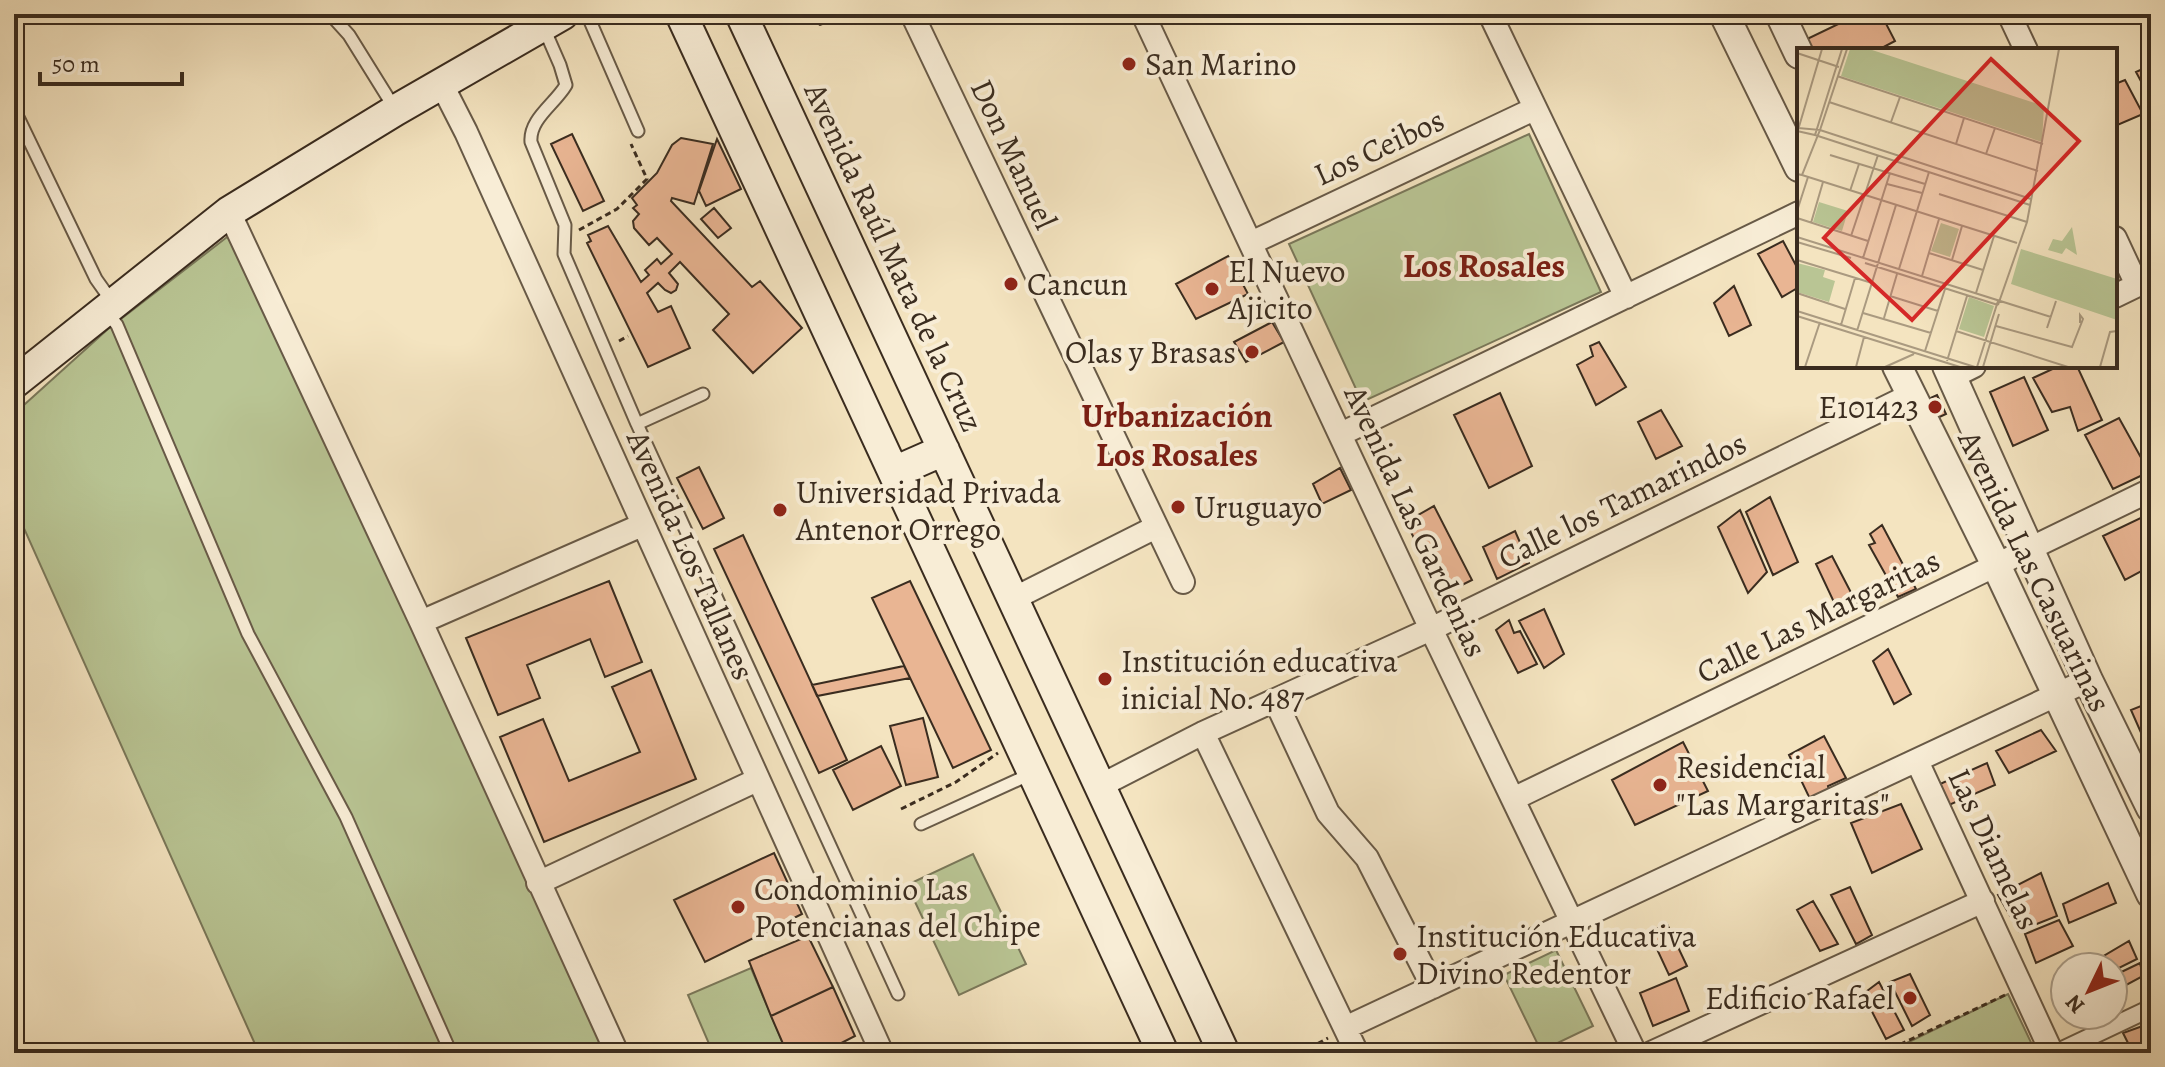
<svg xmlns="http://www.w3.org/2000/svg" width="2165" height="1067" font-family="Alegreya,serif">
	<rect width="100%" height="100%" fill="#f4e4c0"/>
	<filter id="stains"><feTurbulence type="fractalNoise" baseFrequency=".0025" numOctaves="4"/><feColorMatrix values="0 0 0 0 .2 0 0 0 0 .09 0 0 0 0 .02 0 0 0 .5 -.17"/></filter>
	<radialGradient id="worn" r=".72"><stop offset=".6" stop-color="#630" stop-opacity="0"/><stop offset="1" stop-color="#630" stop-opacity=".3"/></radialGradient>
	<path fill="#b9c594" stroke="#7a785a" stroke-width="2" d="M1529 134 1601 292 1362 402 1289 244Z
		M231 234 606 1053H259L14 506V414L108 329Z
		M973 854 1026 964 959 995 907 885Z
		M1556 950 1593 1026 1541 1051 1504 975Z
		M751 968 787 1053H713L688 995Z
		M2008 994 2036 1053H1886Z"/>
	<path fill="#e9b593" stroke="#3a2c1f" stroke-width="2" d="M803 14H834L831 21 820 25Z
		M1859 14H1881L1895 41 1878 50H1809L1805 40Z
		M2151 65V100L2136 72Z
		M2125 80 2143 114 2115 126V84Z
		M572 134 604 201 583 211 551 144Z
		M681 138 713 144 694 204 672 198 671 201 752 287 760 281 802 328 753 373 713 330 729 314 680 262 669 273 678 284 676 290 671 293 665 290 658 283 647 293 658 312 671 306 690 348 648 367 587 243 591 241 588 235 608 226 641 282 649 275 645 270 657 259 661 264 672 254 657 238 649 245 634 228 633 221 639 214 633 208 637 205 632 198 657 173 672 145Z
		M717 139 741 189 706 206 699 191Z
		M714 208 731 228 718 238 701 219Z
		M1783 241 1799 271V287L1782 297 1758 254Z
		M1228 256 1248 294 1196 319 1176 284Z
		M1734 286 1751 325 1729 336 1714 303Z
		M1272 322 1284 342 1246 362 1234 342Z
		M1599 342 1626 387 1596 405 1577 365 1593 356 1590 346Z
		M2059 366H2077L2102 420 2078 431 2070 407 2052 412 2033 378Z
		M2024 377 2048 430 2013 446 1990 392Z
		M1500 393 1532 466 1489 488 1454 415Z
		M1937 395 1946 414 1933 420 1924 401Z
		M1661 410 1682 446 1656 459 1638 422Z
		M2119 418 2149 472 2113 489 2085 435Z
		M699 467 724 518 703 529 677 478Z
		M1340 468 1351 490 1322 504 1313 484Z
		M1770 497 1798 562 1773 575 1746 512Z
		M1434 506 1472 580 1442 595 1406 522Z
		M1740 510 1767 572 1748 593 1718 527Z
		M2151 513V566L2125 580 2103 536Z
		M1882 525 1916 589 1898 597 1869 545 1875 543 1870 534Z
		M1515 531 1529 563 1497 579 1483 547Z
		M743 535 847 760 819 773 714 549Z
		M1832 556 1858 606 1840 615 1816 564Z
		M609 581 642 662 605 677 590 639 527 665 540 698 498 715 466 638Z
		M910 581 991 750 953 768 872 598Z
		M1544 609 1564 654 1544 668 1519 621Z
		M1509 620 1514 633 1520 631 1537 664 1518 673 1496 630Z
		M1888 649 1911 694 1894 704 1873 661Z
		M904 666 910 678 817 696 812 685Z
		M651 670 696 779 544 842 500 737 543 719 569 781 640 752 612 687Z
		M2151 702V741L2146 744 2131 710Z
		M923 718 938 777 906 785 890 726Z
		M2041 730 2056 751 2009 773 1996 751Z
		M1824 736 1846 778 1828 786 1830 794 1811 801 1789 755Z
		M1683 742 1708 791 1635 825 1612 780Z
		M881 746 901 786 853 810 833 770Z
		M1987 763 1995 785 1949 805 1940 784Z
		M1901 804 1922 849 1872 873 1851 823Z
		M774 853 802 914 705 962 674 900Z
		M2041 873 2057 916 2019 931 1998 895Z
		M2108 883 2116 903 2069 923 2063 904Z
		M1850 887 1872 935 1856 944 1831 895Z
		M1813 901 1838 944 1820 951 1797 910Z
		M2059 920 2073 946 2036 963 2025 934Z
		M1667 924 1687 966 1669 975 1649 932Z
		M808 936 833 987 771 1016 749 961Z
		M2129 941 2137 959 2113 971V967H2085Z
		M2140 963 2143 976 2117 990 2113 984V976Z
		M1910 974 1930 1015 1912 1026 1890 982Z
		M1676 978 1689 1011 1653 1026 1640 993Z
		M1879 982 1904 1030 1886 1039 1863 994Z
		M833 987 855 1036 822 1053H787L771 1016Z
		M2151 1023V1053H2133L2123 1033Z"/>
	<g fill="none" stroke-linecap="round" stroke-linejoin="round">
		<g stroke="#685a47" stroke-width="15">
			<path id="service" d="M330 14 349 35 395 109
				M587 14 638 131
				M543 26 560 65 566 85C555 104 529 119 531 142L565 225 564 254 637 424 898 994
				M14 109 96 279 113 303
				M106 311 117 325 248 634 346 817 451 1053
				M637 424 703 394
				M921 824 1033 773"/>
		</g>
		<g stroke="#685a47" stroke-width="20">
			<path id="pedestrian" d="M2056 1053 2151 1008"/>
		</g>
		<g stroke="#685a47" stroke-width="26">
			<path id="minor" d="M912 14 1183 582
				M1143 14 1431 629 1635 1053
				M1490 14 1626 297
				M2009 14 2026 50
				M441 83 466 132 882 1053
				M229 212 421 622 617 1053
				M2115 238 2137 285
				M1251 243 1534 109
				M2115 296 2150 279
				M1952 377 1974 366
				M1341 434 1799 213
				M1013 599 1156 527
				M421 622 642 525
				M1276 702 1328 813 1367 858 1433 987
				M1203 733 1357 1053
				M1917 761 2052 1053
				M1100 786 1203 733 1431 629 1911 395
				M1513 799 2151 490
				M538 883 757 780
				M1345 1028 2088 680
				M1651 1053 1983 901"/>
		</g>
		<g stroke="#685a47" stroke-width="32">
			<path id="tertiary" d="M1724 14 1799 167
				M1780 14 1799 54
				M1897 366 1996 565 2151 894
				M1947 366 2088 680 2151 808"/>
		</g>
		<g stroke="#3a2c1f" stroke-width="34">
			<path id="secondary" d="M681 14 1163 1053
				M741 14 1224 1053
				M14 383 229 212 396 110 563 14
				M894 472 944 450"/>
		</g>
		<path stroke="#3a2c1f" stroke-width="3" stroke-dasharray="6 4" stroke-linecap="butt" d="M579 230 617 209 647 179 631 144
			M619 341 628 336
			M901 809 956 782 998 753
			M1300 1053 1328 1038
			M1882 1053 2005 995"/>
		<use href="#service" stroke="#f8edd6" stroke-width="11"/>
		<use href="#pedestrian" stroke="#f8edd6" stroke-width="16"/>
		<use href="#minor" stroke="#f8edd6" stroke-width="22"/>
		<use href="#tertiary" stroke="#f8edd6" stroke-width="28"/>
		<use href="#secondary" stroke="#f8edd6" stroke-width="30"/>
	</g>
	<g fill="#8f2418" stroke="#f8edd6" stroke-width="3">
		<circle cx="1129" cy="64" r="8"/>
		<circle cx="1011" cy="284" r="8"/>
		<circle cx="1212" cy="289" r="8"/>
		<circle cx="1252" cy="352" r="8"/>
		<circle cx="1935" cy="407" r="8"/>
		<circle cx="1178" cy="507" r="8"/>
		<circle cx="780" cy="510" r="8"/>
		<circle cx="1105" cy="679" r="8"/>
		<circle cx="1660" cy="785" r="8"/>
		<circle cx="738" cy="907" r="8"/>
		<circle cx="1400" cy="954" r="8"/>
		<circle cx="1910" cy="998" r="8"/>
	</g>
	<g text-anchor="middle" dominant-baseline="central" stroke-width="8" stroke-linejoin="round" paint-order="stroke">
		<g font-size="32" fill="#3a2c1f" stroke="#f8edd6" text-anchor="start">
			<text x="1145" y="64">San Marino</text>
			<text x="1228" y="271">El Nuevo<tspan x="1228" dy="37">Ajicito</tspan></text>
			<text x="1027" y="284">Cancun</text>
			<text x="1236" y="352" text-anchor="end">Olas y Brasas</text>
			<text x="1919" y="407" text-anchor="end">E101423</text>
			<text x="796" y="492">Universidad Privada<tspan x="796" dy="37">Antenor Orrego</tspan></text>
			<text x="1194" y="507">Uruguayo</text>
			<text x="1121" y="661">Institución educativa<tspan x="1121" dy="37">inicial No. 487</tspan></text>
			<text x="1676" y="767">Residencial<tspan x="1676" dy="37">"Las Margaritas"</tspan></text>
			<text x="754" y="889">Condominio Las<tspan x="754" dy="37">Potencianas del Chipe</tspan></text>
			<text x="1416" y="936">Institución Educativa<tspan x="1416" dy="37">Divino Redentor</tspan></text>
			<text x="1894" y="998" text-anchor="end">Edificio Rafael</text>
		</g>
		<g font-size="32" fill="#3a2c1f" stroke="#f8edd6">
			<text transform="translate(1379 147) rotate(-25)">Los Ceibos</text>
			<text transform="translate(1014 154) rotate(65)">Don Manuel</text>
			<text transform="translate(894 257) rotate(65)">Avenida Raúl Mata de la Cruz</text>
			<text transform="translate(1622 500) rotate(-26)">Calle los Tamarindos</text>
			<text transform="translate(1416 521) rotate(65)">Avenida Las Gardenias</text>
			<text transform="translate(691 555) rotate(66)">Avenida Los Tallanes</text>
			<text transform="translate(2035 571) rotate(64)">Avenida Las Casuarinas</text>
			<text transform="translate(1818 616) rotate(-26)">Calle Las Margaritas</text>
			<text transform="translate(1994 849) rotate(65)">Las Diamelas</text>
		</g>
		<g font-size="34" font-weight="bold" fill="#7a1f14" stroke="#f8edd6">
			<text x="1484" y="265">Los Rosales</text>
			<text x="1177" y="415">Urbanización<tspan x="1177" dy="39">Los Rosales</tspan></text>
		</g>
	</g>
	<g transform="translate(1797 48)">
		<rect width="320" height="320" fill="#f4e4c0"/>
		<path d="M53 1H72L247 58 245 94 44 28ZM22 154 51 163 45 183 16 174ZM144 175 162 181 153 209 134 203ZM275 179 280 207 269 200 265 206 251 202 256 191 265 193ZM224 201 320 231V272L214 236ZM0 215 28 222 26 229 38 233 32 254 0 244ZM172 249 197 258 187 289 162 281Z" fill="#b9c594"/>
		<path fill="none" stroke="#aa9a80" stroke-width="2" d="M0 5 42 19M40 28 246 96M32 54 241 123M94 74 103 49M1 80 23 82 50 1M1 82 25 1M0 83 18 87 45 1M18 87 233 157M159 96 167 70M189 106 198 80M33 107 128 136M0 126 5 127 23 82 234 151M5 127 220 195M90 136 125 145M53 143 62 116M142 146 230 174M0 163 11 129M0 170 71 193M14 175 26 134M54 188 81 107M0 189 254 269M0 194 54 210M132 205 186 222M66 210 93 125M0 212 75 235M155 212 165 178M68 215 201 257M102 221 132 124M125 228 142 171M0 245 48 261M179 245 197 188M93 248 141 263M201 257 230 174 262 1M0 263 178 319M66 265 134 285M0 268 163 319M87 270 100 226M44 277 58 230M199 278 275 299 286 271 283 267V275M250 280 259 253M60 283 99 157M159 283 271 319M128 303 148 241M150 313 170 248M8 319 23 274M59 319 67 289M88 319 117 306M180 319 201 253M186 319 202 266M303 319 313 284 320 283"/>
		<path fill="#d62828" fill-opacity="0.15" stroke="#d62828" stroke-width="4" d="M194 11 282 93 115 272 27 190Z"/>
		<rect width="320" height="320" fill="none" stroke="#3a2c1f" stroke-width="4"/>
	</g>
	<rect width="2165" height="1067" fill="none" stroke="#f4e4c0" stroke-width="48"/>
	<rect x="16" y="16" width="2133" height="1035" fill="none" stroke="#3a2c1f" stroke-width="4"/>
	<rect x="24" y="24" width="2117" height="1019" fill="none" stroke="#3a2c1f" stroke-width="2"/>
	<g transform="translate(2089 991) rotate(227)"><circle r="38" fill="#f8edd6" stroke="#aca08d" stroke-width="2"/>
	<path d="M0-6L14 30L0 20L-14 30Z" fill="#8f2418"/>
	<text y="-12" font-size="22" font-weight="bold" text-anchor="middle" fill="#3a2c1f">N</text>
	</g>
	<path d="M40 72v12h142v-12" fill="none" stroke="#3a2c1f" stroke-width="4"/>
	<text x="52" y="72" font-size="24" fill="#3a2c1f" stroke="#f8edd6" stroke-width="6" paint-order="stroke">50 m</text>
	<rect width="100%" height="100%" filter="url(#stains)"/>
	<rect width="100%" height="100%" fill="url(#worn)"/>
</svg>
